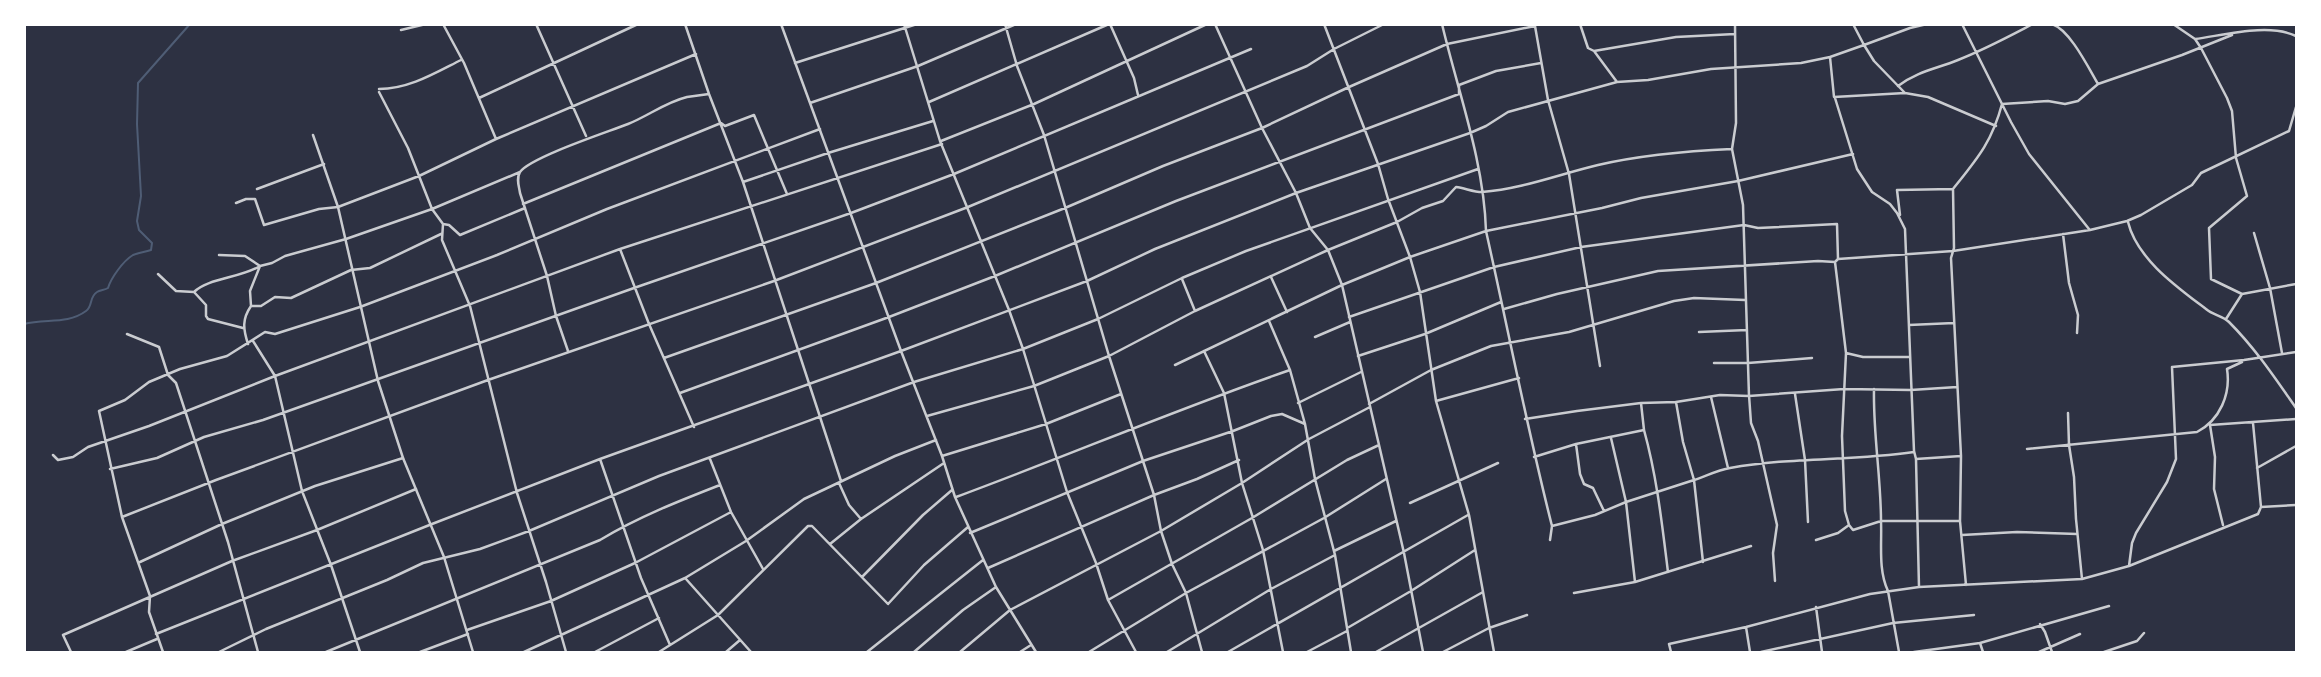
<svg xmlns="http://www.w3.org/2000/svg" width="2321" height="677" font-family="Helvetica,sans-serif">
	<rect width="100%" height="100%" fill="#2d3142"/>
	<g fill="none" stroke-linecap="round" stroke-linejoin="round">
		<path stroke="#4f5d75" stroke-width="2" d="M24 324C45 318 67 325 86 311 93 306 89 297 97 292 100 290 105 290 108 288 111 278 123 261 133 255 138 253 145 252 151 250L152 243 139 230 137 221 141 196 137 124 138 83 190 24"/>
		<path stroke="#caccd0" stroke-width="2.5" d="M443 24 464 63 496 139
			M536 24 586 136
			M685 24 709 94 743 182 841 481 839 483 849 505 861 519
			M781 24 901 351 942 456 955 497 996 587 1036 652
			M904 24 940 141 1009 310 1023 349 1067 492 1096 563 1108 600 1136 652
			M1005 24 1017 66 1044 135 1109 356 1154 495 1161 531 1172 564 1186 593 1202 652
			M1110 24 1134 78 1138 95
			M1215 24 1262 128 1296 193 1310 228 1328 250 1342 285 1404 553 1423 652
			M1324 24 1378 164 1388 199 1410 257 1420 292 1436 401 1469 515 1494 652
			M1442 24C1458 92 1484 161 1486 231 1508 329 1527 428 1552 526L1550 540
			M1580 24 1588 48 1594 51 1617 82
			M1735 24 1736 123 1732 149 1743 205 1749 396
			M1962 24 2011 122 2029 154 2089 229
			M2052 24C2070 30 2088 67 2098 84L2182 55 2232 35
			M2173 24 2195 39C2225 35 2269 23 2296 36
			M1535 26 1548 100 1569 174 1600 366
			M401 30 426 24
			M2195 39 2201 48 2227 98 2232 111 2236 158 2247 196 2209 228 2211 279 2242 294 2226 319
			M1594 51 1676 37 1735 34
			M1830 57 1864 45 1853 24
			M795 63 917 24
			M1898 86C1918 71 1936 69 1958 60 1984 50 2008 37 2033 24
			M379 89C409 89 435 73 461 60
			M379 92 408 148 432 209 443 224 442 240 470 306 517 493 546 582 566 652
			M1905 93 1928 97 1996 126
			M479 98 638 24
			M1835 98 1857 169 1872 192 1890 204 1897 213 1905 229 1914 451 1916 459 1919 587
			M929 102 1109 24
			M810 103 918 66 1016 24
			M941 141 1034 104 1207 24
			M743 182 828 153 933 121
			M257 189 324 164
			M236 203 246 199H255L264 225 319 209 338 207 419 176 496 139 696 54
			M523 204 721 123 725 126 754 115 787 194
			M1900 215 1897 190 1953 189
			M2128 222C2137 259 2177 287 2206 309 2213 315 2223 316 2229 322 2255 348 2275 378 2296 408
			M443 224 449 225 460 235 525 208
			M2254 233 2270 288 2282 353
			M2063 234 2069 283 2078 315 2077 333
			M620 249 649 324 694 427
			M219 255 245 256 260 266 272 263 285 256 346 239 432 209 520 172
			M1838 259 1953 251 2090 230 2127 221 2141 215 2192 185 2201 173 2289 131 2296 107
			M158 274 176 291 194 292 206 305V316L208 319 243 328
			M1271 277 1287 312
			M1182 279 1195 311
			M194 292C208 278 241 278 260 266L250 291 251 306
			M2242 294 2296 284
			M1504 309 1557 294 1658 271 1818 261 1835 262
			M1349 317 1494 267 1581 247 1744 225 1758 228 1837 224 1838 259 1835 262 1846 353 1842 436 1845 511 1849 525 1853 530 1881 521C1882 544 1878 570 1888 591L1899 652
			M1269 321 1290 370 1305 424 1315 479 1335 555 1351 652
			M1909 325 1954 323
			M1699 332 1747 330
			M127 334 159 347 168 375 176 383 228 542 258 652
			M1315 337 1350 322
			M253 341 275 376 302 491 331 565 360 652
			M248 344C243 329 242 319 251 306H261L275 297 291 298 351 270 370 268 441 234
			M568 351 556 316 547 276 520 193C519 186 516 179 520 172 531 157 608 132 628 124 648 116 666 102 687 97 694 96 702 95 709 94
			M1204 351 1224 393 1242 483 1263 550 1283 652
			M1846 353 1863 357H1909
			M1358 356 1425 334 1501 302
			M664 358 876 283 1065 208 1163 166 1262 128 1349 87 1447 44 1535 26
			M1714 363H1748L1812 358
			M1175 365 1342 285 1410 257 1486 231 1602 208 1641 198 1738 181 1853 154
			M1874 389C1873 434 1881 477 1881 521H1960
			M680 393 889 317 995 276 1176 201 1459 94V85L1496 71 1541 63
			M1795 394 1805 460 1808 522
			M1749 395 1751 423 1758 441 1777 525 1773 553 1775 581
			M1711 397 1728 468
			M1436 401 1519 378
			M1298 403 1361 372
			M1369 404 1431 370 1491 346 1569 332 1674 301 1694 298 1745 300
			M2068 413 2069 445 2074 477 2076 519 2082 579
			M927 416 1034 386 1109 356 1195 311 1328 250 1397 222 1422 208 1443 201 1456 187C1465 188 1473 192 1482 192 1522 189 1560 174 1598 165 1641 155 1687 151 1732 149
			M1525 419 1577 411 1641 403 1676 402 1720 395 1749 396 1844 389 1911 390 1957 387
			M1644 430C1657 477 1662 524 1668 572
			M1576 444 1580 474 1584 484 1593 488 1604 511
			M2027 449 2197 432C2220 420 2231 394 2227 369L2242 362
			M53 455 58 460 73 457 88 447 149 426 275 376 620 249 942 144
			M942 456 1046 424 1121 394
			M1534 457 1576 444 1644 430 1641 403
			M600 459 641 578 670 645
			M710 459 731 512 763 569
			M1916 459 1961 456
			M2257 468 2296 446
			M110 469 157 458 204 437 263 420 634 288 851 213 954 174 1251 49
			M956 497C1067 456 1177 409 1290 370
			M1410 503 1498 463
			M2261 507 2296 505
			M122 517 216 480 488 380 774 281 968 207 1307 66 1334 49 1384 24
			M2223 525 2214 489 2215 457 2210 425 2296 419
			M1552 526 1595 515 1626 502 1611 438
			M970 533 1143 461 1233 431 1271 416 1282 414 1305 424
			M1962 535 2017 532 2077 534
			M1816 540 1838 533 1849 525
			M830 544 861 519 944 463
			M1334 551 1396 521
			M140 562 222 524 315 486 403 458
			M1703 562 1694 480C1706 476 1718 470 1730 468 1791 457 1853 461 1914 452
			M2129 566 2132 543 2136 533 2167 482 2176 459 2172 367 2244 360 2296 352
			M988 568 1154 495 1197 479 1239 460
			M862 577 923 515 952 490
			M686 579 751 652
			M1635 582 1751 546
			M1966 585 1960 521 1961 456 1951 258 1954 248 1953 189C1977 159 1992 142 2002 104L2048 101 2065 104 2078 101 2098 84
			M1574 593 1635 582 1626 502 1694 480 1683 442 1676 402
			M1108 600 1252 518 1347 460 1379 445
			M1816 607 1822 652
			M2040 624 2045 632 2052 652
			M1349 627 1411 591 1475 550
			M1746 627 1750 652
			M467 630 551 601 635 563 731 512
			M156 634 432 524 600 459 901 351 1087 281 1155 249 1296 193 1470 133 1486 126 1508 112 1617 82 1648 80 1711 69 1801 63 1830 57 1834 97 1905 93 1874 61 1864 45 1910 28 1927 24
			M1980 643 1983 652
			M71 652 63 635 232 561 317 530 416 489
			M126 652 157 639
			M163 652 149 612 150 596 122 517 99 411 125 400 149 382 180 369 227 356 265 332 275 334 360 307 497 255 607 209 820 129
			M219 652 266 629 387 580 423 563 480 549 529 531 659 476 914 382 1023 349 1098 319 1182 278 1246 251 1478 169
			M326 652 600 540C638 517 679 501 720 485
			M420 652 468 634
			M524 652 685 578 746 541 804 499 895 456 936 440
			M595 652 659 618
			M659 652 718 615 808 526H812L888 604 924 565 968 527
			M726 652 740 640
			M867 652 983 560
			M914 652 963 610 996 587
			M960 652 1010 610 1161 531 1242 483 1309 439 1370 407
			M1020 652 1031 645
			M1089 652 1186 593 1324 518 1386 479
			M1167 652 1271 589 1335 555
			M1228 652 1468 515
			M1307 652 1347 631
			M1376 652 1483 592
			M1443 652 1489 628 1527 615
			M1671 652 1669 644 1746 627 1870 594 1919 587 2082 579 2129 566 2258 514 2261 507 2253 423
			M1761 652 1893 623 1974 615
			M1914 652 1980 643 2109 606
			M2039 652 2080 634
			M2104 652 2137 641 2144 633"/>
		<path stroke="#caccd0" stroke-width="2.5" d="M313 135 338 207 378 381 403 458 444 557 473 652"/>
	</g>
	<rect width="2321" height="677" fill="none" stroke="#ffffff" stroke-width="52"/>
</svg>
